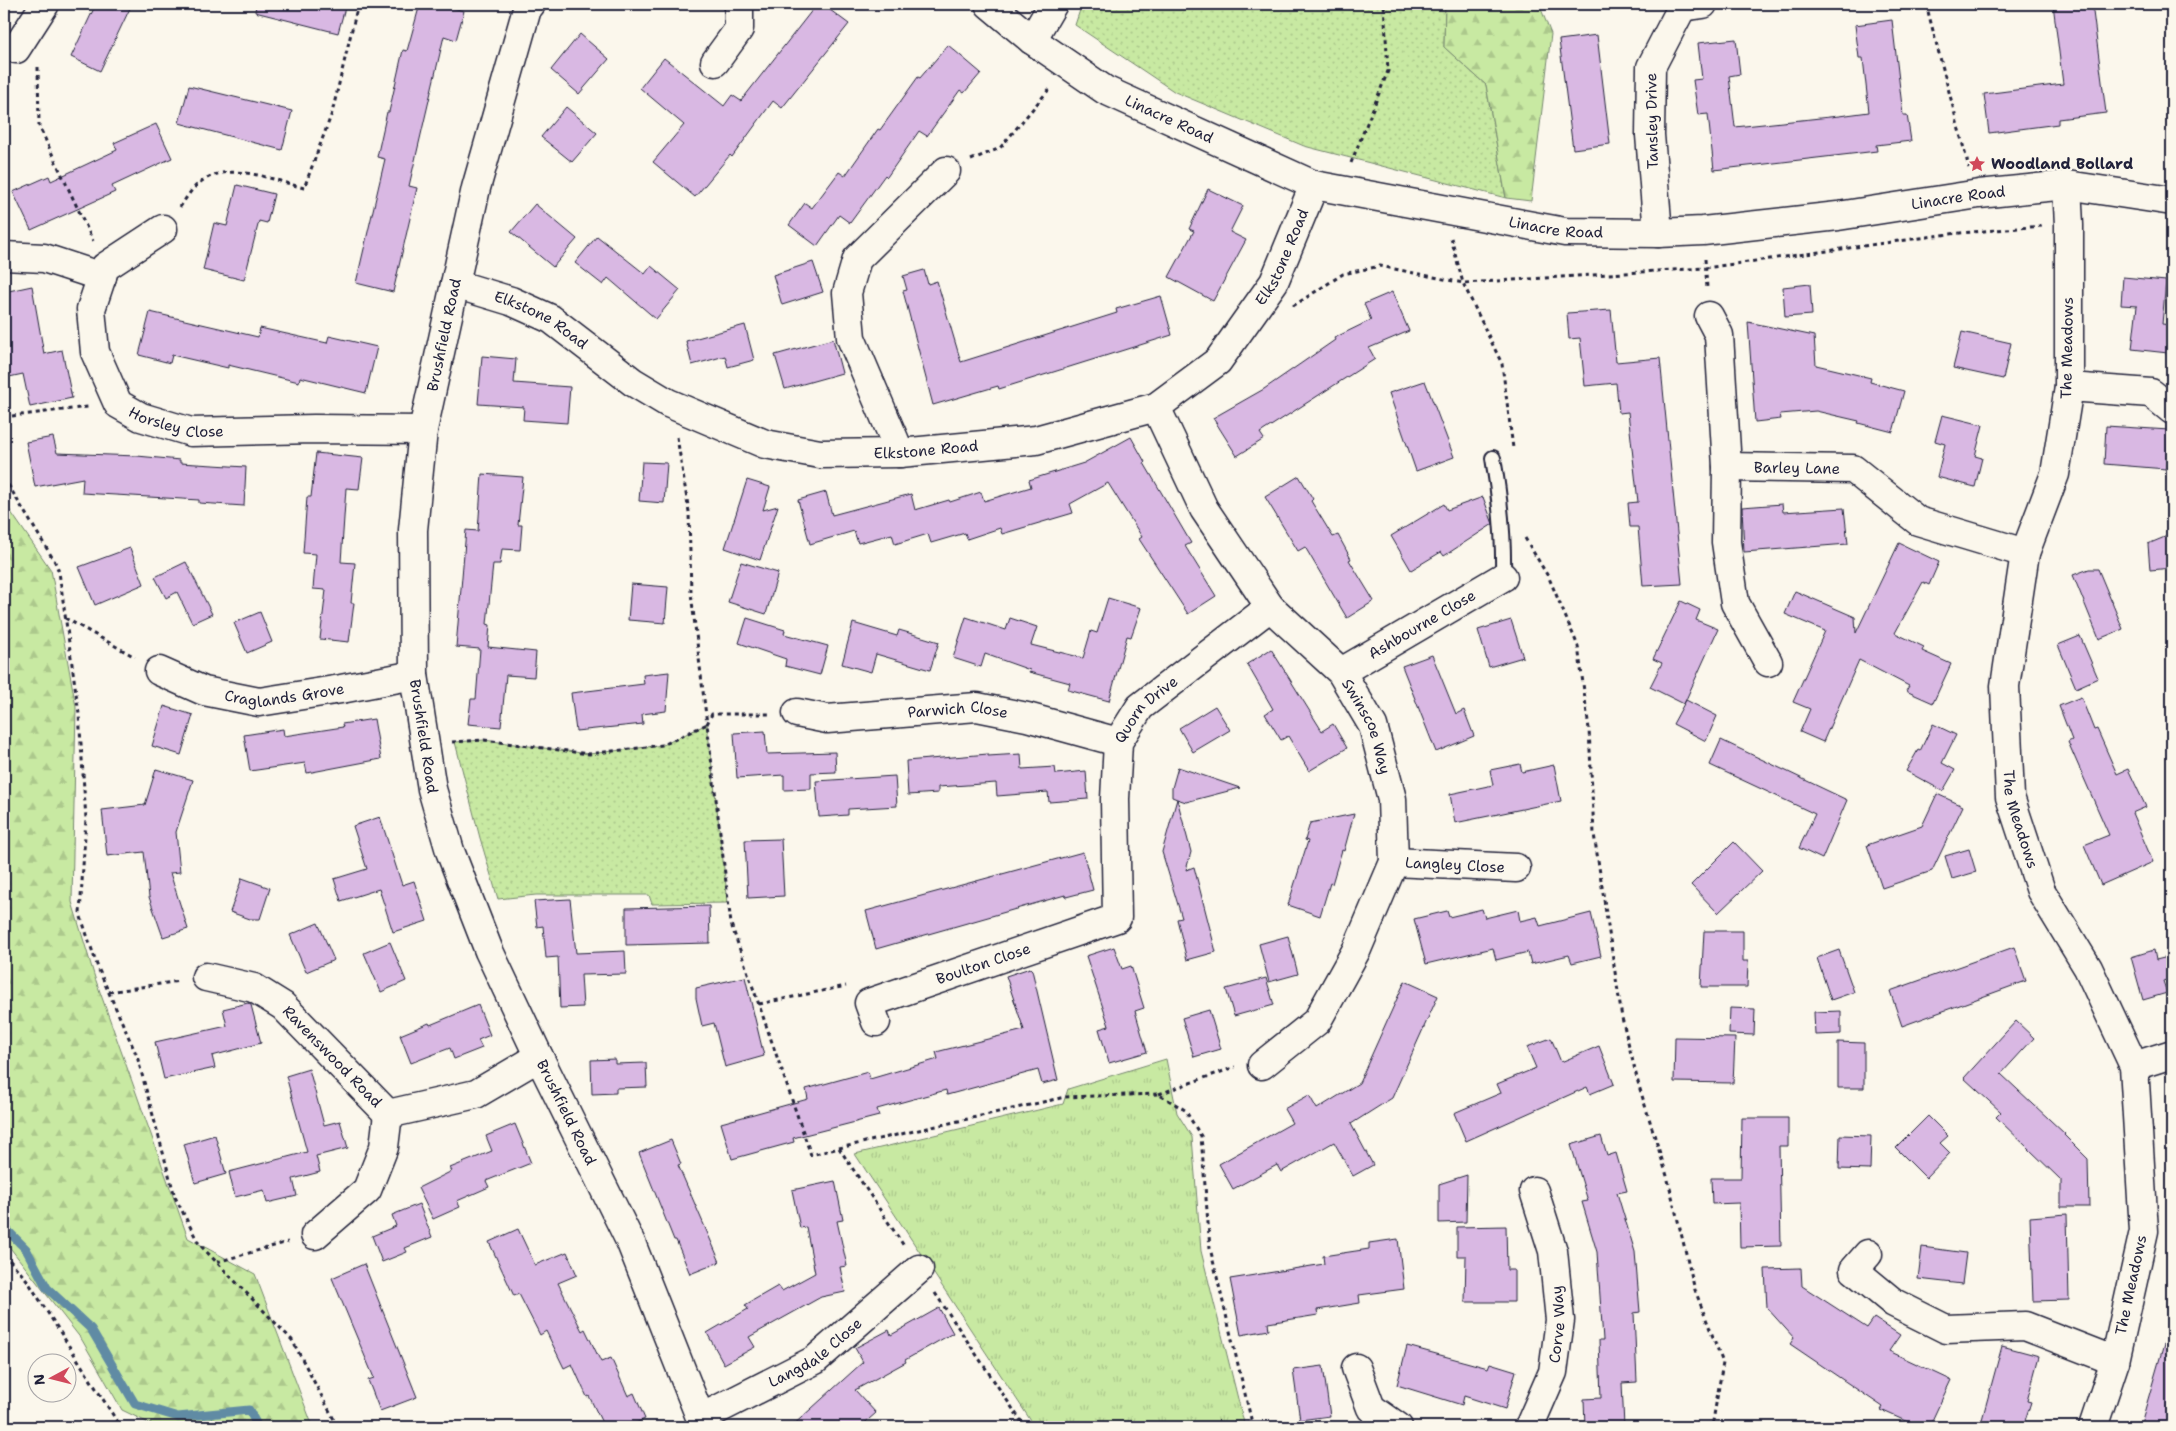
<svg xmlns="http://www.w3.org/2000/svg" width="2176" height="1431" font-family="'Shantell Sans',sans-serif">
	<defs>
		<pattern id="grass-dots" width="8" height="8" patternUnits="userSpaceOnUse" patternTransform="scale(1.25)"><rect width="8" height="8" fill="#c8e9a2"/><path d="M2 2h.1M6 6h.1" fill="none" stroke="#acc88c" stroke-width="1.8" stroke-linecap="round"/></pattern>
		<pattern id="forest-firs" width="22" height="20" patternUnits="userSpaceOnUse" patternTransform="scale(1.25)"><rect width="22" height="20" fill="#c8e9a2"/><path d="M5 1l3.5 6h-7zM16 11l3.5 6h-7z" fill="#acc88c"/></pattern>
		<pattern id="park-tufts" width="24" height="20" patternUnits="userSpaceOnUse" patternTransform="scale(1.25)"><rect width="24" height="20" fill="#c8e9a2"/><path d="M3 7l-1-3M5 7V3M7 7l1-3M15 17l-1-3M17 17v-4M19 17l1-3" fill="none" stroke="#acc88c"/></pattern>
	</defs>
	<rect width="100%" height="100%" fill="#fbf7ec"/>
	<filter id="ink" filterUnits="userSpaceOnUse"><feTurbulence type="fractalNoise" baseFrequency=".02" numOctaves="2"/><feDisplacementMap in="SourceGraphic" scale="10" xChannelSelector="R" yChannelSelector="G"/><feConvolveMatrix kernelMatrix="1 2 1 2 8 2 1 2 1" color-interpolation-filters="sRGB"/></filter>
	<g filter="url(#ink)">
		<path fill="url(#grass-dots)" stroke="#75866e" d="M1082 4H1445L1444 47 1486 85 1506 198 1304 146 1175 92 1075 25Z
			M707 724 728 903 652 904 649 895H536L498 899 480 838 455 742 484 740 589 754 663 745Z"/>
		<path fill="url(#forest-firs)" stroke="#75866e" d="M1445 4H1539L1551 34 1531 201 1506 198 1486 85 1444 47Z
			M4 502 51 570 76 707 72 902 95 978 188 1238 255 1274 313 1427H194L153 1425 122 1410 82 1340 4 1240Z"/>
		<path fill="url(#park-tufts)" stroke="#75866e" d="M1166 1059 1177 1113 1192 1137 1201 1251 1245 1427H1035L855 1154 1063 1104 1068 1089Z"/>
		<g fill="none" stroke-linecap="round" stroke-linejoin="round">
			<path stroke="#608ba4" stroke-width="9" d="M4 1227 26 1249 47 1288 91 1329 135 1404 178 1417 249 1410 258 1427"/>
		</g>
		<path fill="#d9b8e3" stroke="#22223b" d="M96 4H132L100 71 71 57Z
			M256 4H346L338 33 255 12Z
			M420 4H438L464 11 456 40 444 36 409 186 417 188 393 292 356 283 385 159 377 157 387 112H389L403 50 407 51Z
			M817 4H822L849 24 782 108 773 101 732 157 730 155 695 197 653 162 684 125 640 88 664 58 724 106 732 95 741 101Z
			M2053 4H2092L2106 113 2058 119V124L1989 133 1984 94 2063 84Z
			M1892 20 1903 115H1907L1911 141 1876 145 1877 151 1714 170 1708 114 1698 115 1693 80 1702 79 1698 43 1736 39 1740 74 1729 76 1735 127 1839 116 1869 112 1863 58H1859L1855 25Z
			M580 34 609 59 579 94 551 70Z
			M1597 35 1610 144 1573 149 1559 40Z
			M948 45 981 73 964 93 960 90 927 136 919 131 887 177 885 175 850 223 839 215 817 246 789 225 805 203 812 208 839 172 845 176 878 129 880 130 918 77 920 78Z
			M189 86 292 111 282 150 179 123Z
			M566 107 597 133 572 162 541 137Z
			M156 124 172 158 112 186 115 192 31 230 13 192 49 176 51 181 117 150 114 143Z
			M237 185 274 194 267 223 259 221 244 280 203 270 214 223 227 226Z
			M1208 189 1243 206 1230 232 1246 240 1213 301 1169 277 1194 231 1189 229Z
			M535 204 577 239 553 267 511 232Z
			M597 236 645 274 651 266 680 290 656 319 608 278 603 285 575 263Z
			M813 262 823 292 782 305 773 275Z
			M924 270 928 284 937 281 961 362 1117 313 1116 309 1161 296 1172 335 999 389 998 386 933 405 903 291 907 290 903 276Z
			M2123 277 2166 281 2162 324 2171 325 2168 353 2132 349 2137 306 2121 305Z
			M1810 284 1812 315 1785 317 1783 287Z
			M32 286 44 354 62 350 72 398 30 407 23 374 9 377 4 350V292Z
			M1392 292 1409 331 1369 348 1375 359 1260 433 1264 439 1237 456 1213 418 1264 389 1335 340 1334 338 1371 320 1364 304Z
			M1611 310 1616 362 1660 358 1682 584 1643 586 1638 527H1630L1628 503 1638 502 1628 412 1619 413 1616 383 1585 386 1580 338 1569 339 1567 313Z
			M150 312 258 337 260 328 327 343 329 336 377 347 366 393 300 377 299 382 228 365V368L172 355 170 363 139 355Z
			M1748 322 1814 336 1816 365 1871 378 1870 382 1904 391 1893 432 1858 423 1859 421 1816 411 1780 414 1781 419 1755 422Z
			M745 325 754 360 728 367 725 356 692 365 686 341Z
			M1962 332 2011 343 2003 379 1953 368Z
			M833 339 842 373 785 389 775 355Z
			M482 356 516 359 514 383 570 387 567 423 523 420 524 407 478 404Z
			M1425 381 1454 457 1416 471 1389 393Z
			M1942 415 1983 425 1975 456 1982 458 1975 487 1937 477 1945 444 1935 441Z
			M2106 426 2169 430 2166 469 2104 464Z
			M53 437 57 453 137 456 180 460V463L246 467 244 506 199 503V500L82 493 83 478 35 487 26 442Z
			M1131 437 1145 462 1144 463 1191 543 1185 546 1216 596 1188 614 1139 539 1142 537 1108 483 1070 504 1073 513 1002 534 1000 528 967 539 965 533 931 543 928 534 895 544 892 534 858 543 854 531 810 544 798 500 826 492 832 515 911 494 915 510 949 500 950 502 981 492 984 501 1031 487 1029 480 1084 463Z
			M316 453 363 458 359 489 346 488 341 562 355 563 351 603H354L349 642 320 639 326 590 313 589 316 554 303 553 307 497H311Z
			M642 462 667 463 664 503 639 501Z
			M482 474 523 477 518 525H522L520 550 502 549 500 564H493L487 624 490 625 488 647 536 652 534 677 506 675 501 727 468 724 471 699H476L480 649 456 647 466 530 478 531Z
			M1299 476 1313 499 1311 501 1333 537 1338 535 1351 559 1349 560 1374 601 1347 618 1305 547 1298 551 1265 497Z
			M747 480 770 487 763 510 778 506 760 560 725 548Z
			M1483 497 1493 524 1444 556 1441 552 1411 570 1391 536 1444 504 1447 510Z
			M1782 504 1783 512 1844 508 1848 544 1744 552 1742 507Z
			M2172 534V568L2150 570 2148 544Z
			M1899 543 1939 562 1929 585 1923 582 1895 633 1924 647 1922 651 1951 664 1933 703 1906 691 1909 686 1859 660 1823 742 1800 732 1810 709 1793 702 1825 631 1785 614 1795 591 1855 617 1856 633Z
			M130 548 144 584 95 605 79 567Z
			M186 562 212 614 192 623 177 592 166 598 155 577Z
			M741 562 778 573 766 614 728 602Z
			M2089 569H2098L2123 629 2099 639 2073 575Z
			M631 584 668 587 665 623 628 620Z
			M1108 598 1141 608 1131 637 1127 636 1109 701 1068 690 1070 683 1029 672 1030 670 985 654 981 667 953 658 966 617 1006 630 1010 618 1037 627 1031 645 1083 658 1091 631 1097 633Z
			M1681 601 1700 610 1696 620 1718 629 1684 704 1650 687 1662 663 1653 659Z
			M260 612 272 642 247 653 234 623Z
			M747 618 785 630 784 634 828 646 820 675 785 666 786 659 739 643Z
			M1511 620 1523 657 1489 667 1478 630Z
			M853 623 897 636 899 630 939 642 930 670 876 654 871 672 842 664Z
			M2080 636 2098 678 2076 688 2058 645Z
			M1271 649 1322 731 1333 724 1347 748 1309 771 1288 736 1281 740 1265 714 1273 709 1247 664Z
			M1432 655 1456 714 1464 710 1474 736 1436 752 1402 666Z
			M669 672 666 711 642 714 643 724 576 731 571 693 644 684 643 675Z
			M2081 697 2094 730 2097 729 2117 774 2128 769 2146 807 2132 813 2153 862 2101 885 2084 845 2109 835 2068 742 2072 740 2059 706Z
			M1686 700 1717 716 1706 741 1673 724Z
			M164 706 193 715 181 755 152 746Z
			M1215 706 1230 730 1193 752 1179 728Z
			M374 719 381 759 307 773 305 763 250 771 244 735 283 729 284 736 343 727 342 724Z
			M1933 724 1956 735 1942 763 1955 770 1943 791 1906 771 1918 750 1920 751Z
			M765 731 767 754 835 752 836 772 811 773V789L784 790V775L737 778 734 733Z
			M1721 740 1847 800 1822 859 1799 848 1815 814 1710 765Z
			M988 754V756L1021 754 1022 769 1055 767 1056 774 1086 771 1088 799 1049 802 1048 792 997 796 996 783 938 787V793L908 795 906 761Z
			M1520 764 1522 772 1554 765 1561 801 1455 823 1450 794 1493 785 1490 770Z
			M1178 767 1240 788 1186 802 1177 799 1191 852 1186 870 1194 867 1216 952 1187 960 1177 919 1182 918 1162 852 1177 799 1172 797V788Z
			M156 769 193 780 176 832 180 872 170 873 188 929 163 937 149 897 144 852 107 856 102 810 145 805Z
			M895 776 897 806 848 809V815L819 817 816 781Z
			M1937 794 1963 806 1932 871 1882 888 1867 845 1922 826Z
			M1354 814 1344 851 1342 850 1332 884 1330 883 1320 916 1288 905 1308 841 1305 840 1310 823Z
			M380 817 402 885 414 881 427 921 393 932 379 889 341 901 334 879 367 869 353 826Z
			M781 839 784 896 748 898 745 840Z
			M1734 842 1762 871 1718 913 1691 885Z
			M1969 849 1976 872 1952 879 1945 856Z
			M1083 852 1093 890 1066 897 1065 895 876 949 866 911Z
			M242 878 270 888 260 919H250L230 912Z
			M570 899 576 953 625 951 626 974 581 975 583 1007 560 1008 558 957 546 958 543 926 537 927 534 901Z
			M709 906 710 943 626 945V908Z
			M1482 909 1485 918 1518 910 1520 921 1537 917 1540 926 1591 913 1601 956 1572 963 1569 955 1531 964 1528 952 1496 960 1493 948 1426 964 1414 919 1447 911 1449 917Z
			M318 923 334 960 306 972 290 935Z
			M1704 931H1743V961H1748L1747 987H1701Z
			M1288 936 1298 974 1269 982 1259 944Z
			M390 942 406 981 381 992 364 953Z
			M1114 947 1122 969 1131 966 1144 1008 1135 1011 1147 1052 1109 1063 1099 1029 1109 1026 1086 956Z
			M2014 947 2026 981 1902 1026 1890 991Z
			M1839 950 1854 992 1831 1000 1817 958Z
			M2154 950 2156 960 2172 956V978L2163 981 2167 993 2143 1000 2131 957Z
			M1030 968 1032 970 1058 1080 1042 1084 1038 1070 947 1095 946 1090 877 1109 879 1116 793 1138 794 1142 732 1159 721 1123 808 1099 806 1089 868 1072 870 1079 938 1059 936 1052 1024 1030 1006 976Z
			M745 977 764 1056 725 1067 714 1023 702 1026 696 998V988Z
			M1266 978 1274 1005 1234 1016 1226 989Z
			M1405 981 1438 996 1392 1098 1351 1124 1373 1165 1353 1176 1334 1142 1281 1172 1277 1165 1233 1189 1219 1164 1292 1123 1284 1109 1309 1095 1317 1109 1359 1083Z
			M248 1003 251 1005 261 1043 212 1056 215 1068 164 1079 155 1042 227 1026 223 1009Z
			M478 1005 490 1035 478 1040 482 1048 454 1059 450 1048 411 1063 400 1035 429 1023 430 1025Z
			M1730 1008 1755 1009 1754 1035 1729 1034Z
			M1209 1010 1221 1049 1194 1057 1182 1018Z
			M1841 1011V1034L1815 1035 1814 1012Z
			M2016 1021 2034 1038 2001 1074 2065 1134 2064 1135 2088 1159 2089 1207H2061V1180L1996 1117 2001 1112 1964 1078Z
			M1675 1037 1735 1038 1733 1083 1674 1082Z
			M1551 1038 1561 1062 1599 1046 1614 1084 1590 1094 1587 1087 1466 1141 1454 1113 1501 1093 1497 1084 1536 1068 1527 1047Z
			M1838 1042 1864 1043V1088H1838Z
			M615 1059V1064L646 1063 647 1087 616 1088V1093L592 1094 591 1060Z
			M309 1069 324 1125 340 1121 348 1148 316 1156 320 1172 293 1179 297 1196 267 1203 264 1190 235 1197 229 1172 307 1152 286 1076Z
			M1928 1116 1948 1136 1940 1143 1950 1153 1926 1178 1896 1148Z
			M1742 1118H1788V1146H1779L1781 1246 1740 1247 1739 1203 1712 1204 1711 1178H1741Z
			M515 1124 531 1163 486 1181 489 1187 457 1201 460 1207 433 1219 418 1188 452 1171 450 1168 492 1151 486 1136Z
			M215 1135 226 1174 195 1183 184 1144Z
			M1840 1135 1871 1136 1870 1170 1839 1169Z
			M1601 1136 1607 1156 1616 1153 1627 1191 1617 1193 1635 1252 1640 1312 1634 1313 1637 1382 1622 1383 1624 1427H1585L1584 1399 1601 1398 1599 1340H1603L1597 1252 1582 1202 1588 1201 1571 1145Z
			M671 1140 681 1164 678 1165 720 1262 690 1274 676 1240H674L639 1153Z
			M1467 1175 1466 1222 1439 1223V1184Z
			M835 1181 843 1220 837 1221 847 1266 840 1267 845 1292 821 1297 749 1337 755 1347 724 1364 707 1333 748 1309 745 1305 778 1286 782 1291 815 1273 806 1227 800 1228 792 1190Z
			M419 1204 432 1237 405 1248 407 1252 382 1262 372 1236 396 1226 392 1215Z
			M2067 1214 2069 1300 2033 1301 2030 1217Z
			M1506 1226 1507 1270H1514V1302H1465L1466 1256H1457V1227Z
			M518 1229 535 1265 567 1252 577 1275 558 1283 582 1331 585 1329 601 1362 611 1358 628 1396 634 1393 645 1419 626 1427H604L589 1396 587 1397 572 1364 564 1368 546 1331 540 1335 519 1294 514 1296 489 1242Z
			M1398 1239 1404 1289 1359 1295 1360 1303 1317 1310 1318 1315 1268 1323 1269 1330 1241 1335 1230 1279 1324 1264 1323 1256 1369 1249V1243Z
			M1922 1247 1966 1253 1962 1284 1918 1279Z
			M364 1264 417 1397 380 1411 368 1380 374 1378 332 1278Z
			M1801 1268 1802 1286 1867 1328 1874 1318 1900 1335 1889 1351 1951 1380 1929 1427H1919L1881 1410 1883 1407 1790 1344 1794 1338 1767 1308 1765 1269Z
			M939 1308 953 1333 905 1360 906 1362 855 1390 876 1413 860 1427H791L863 1362 855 1348 889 1330 891 1335Z
			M2166 1337 2172 1338V1427H2140Z
			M1407 1346 1488 1368 1490 1363 1516 1371 1505 1409 1464 1396 1462 1405 1397 1385Z
			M2002 1346 2039 1356 2027 1401 2031 1402 2023 1427H1980Z
			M1323 1366 1330 1416 1300 1420 1293 1370Z"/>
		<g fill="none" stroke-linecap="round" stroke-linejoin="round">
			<g stroke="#22223b" stroke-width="18">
				<path id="service" d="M1493 458C1500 498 1504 536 1503 577"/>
			</g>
			<g stroke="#22223b" stroke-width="31">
				<g id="minor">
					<path id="s1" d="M531 4 527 9 476 188 423 430 413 530 414 675 432 789 450 851 489 951 539 1057 631 1243 704 1427"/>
					<path d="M1032 40 1053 4"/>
					<path d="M16 49 45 4"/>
					<path d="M715 62 739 29V4"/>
					<path id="s2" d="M2067 185 2069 225V387L2055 474 2025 553 2005 686 2010 797 2041 891 2088 968 2134 1066 2144 1231 2115 1361 2093 1427"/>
					<path id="s3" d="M163 229 105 267 91 309 95 352 118 404 141 417 191 432 314 429 423 430"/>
					<path d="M1658 233 1650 135 1651 67 1682 7 1703 4"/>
					<path d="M4 256 44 258 102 277"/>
					<path id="s4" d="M455 284 511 301 551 319 633 382 668 403 765 444 820 454 900 453 1036 440 1156 407 1218 361 1274 282 1314 185"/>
					<path d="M1709 316 1719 335 1727 467 1726 542 1735 603 1768 662"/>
					<path d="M2069 387 2151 393 2172 410"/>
					<path id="s5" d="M1156 407 1204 509 1270 607 1341 672 1373 726 1392 799 1394 862 1357 949 1317 1021 1262 1065"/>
					<path d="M900 453 851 338 847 293 857 259 946 171"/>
					<path id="s6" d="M1727 467 1853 469 1918 521 2025 553"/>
					<path id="s7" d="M159 671 204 691 259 702 341 689 414 675"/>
					<path id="s8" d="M1341 672 1503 577"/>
					<path id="s9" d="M797 713 827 719 977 707 1027 717 1118 742"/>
					<path id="s10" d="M1394 862 1516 868"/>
					<path id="s11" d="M206 977 254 988 283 1006 388 1114 476 1094 539 1057"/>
					<path id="s12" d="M876 1022 869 1003 1117 918 1115 799 1118 742 1140 707 1270 607"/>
					<path d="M2134 1066 2172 1054"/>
					<path d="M315 1235 367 1190 384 1147 388 1114"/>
					<path d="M1868 1254 1854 1270 1894 1303 1946 1329 2025 1326 2115 1361"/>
					<path d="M1356 1368 1371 1408 1398 1427"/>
					<path id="s13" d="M701 1418 815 1360 919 1269"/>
					<path id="s14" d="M1529 1427 1553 1372 1560 1320 1553 1251 1534 1191"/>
				</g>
			</g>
			<g stroke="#22223b" stroke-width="31">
				<g id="tertiary">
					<path id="s15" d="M989 4 1032 40 1105 90 1314 185 1565 232 1658 233 1703 231 1838 216 1979 194 2067 185 2172 201"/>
				</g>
			</g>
			<path stroke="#22223b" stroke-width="3" stroke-dasharray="4 4" stroke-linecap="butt" d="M1926 4 1969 168
				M38 67 39 126 93 241
				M971 160 1000 148 1051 87
				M1351 163 1388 71 1384 4
				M180 207C185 200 190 191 197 185 226 159 270 179 304 188L332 113 358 4
				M1451 238 1463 283 1502 364 1513 448
				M1705 259 1707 288
				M1293 306 1343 274 1380 266 1463 283 1705 268 1949 234 2042 226
				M4 417 88 407
				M677 437 689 512 691 593 707 724
				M4 478 55 562 59 572 79 714 86 819 80 914 98 968 137 1056 175 1197 199 1244 292 1340 338 1427
				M1525 538 1549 578 1578 646 1589 729 1594 834 1622 1018 1639 1086 1667 1176 1695 1290 1723 1363 1712 1427
				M65 618 135 657
				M707 724 712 714H770
				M452 742 484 740 589 754 663 745 707 724 731 924 811 1155 839 1148 904 1246
				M4 797 6 799 4 867
				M109 992 179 981
				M759 1004 846 986
				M1159 1094 1235 1067
				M839 1148 1065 1097 1158 1094 1185 1110 1201 1136 1210 1248 1253 1427
				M4 1254 27 1280 120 1426 124 1427
				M217 1262 288 1242
				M935 1293 1025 1427"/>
			<use href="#service" stroke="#fbf7ec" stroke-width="14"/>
			<use href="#minor" stroke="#fbf7ec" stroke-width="28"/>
			<use href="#tertiary" stroke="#fbf7ec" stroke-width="28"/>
		</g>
	</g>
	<defs>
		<g id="sight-bare" transform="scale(1.35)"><path d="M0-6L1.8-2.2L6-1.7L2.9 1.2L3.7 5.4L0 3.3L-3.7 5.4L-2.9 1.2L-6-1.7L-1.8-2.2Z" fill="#d1495b" stroke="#fbf7ec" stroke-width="2.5" paint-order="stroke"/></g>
	</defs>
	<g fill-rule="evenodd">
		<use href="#sight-bare" x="1977" y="164"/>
	</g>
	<g text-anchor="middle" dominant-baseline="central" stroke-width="4.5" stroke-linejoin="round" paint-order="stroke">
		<g font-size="15" fill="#22223b" stroke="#fbf7ec">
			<text stroke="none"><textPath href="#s15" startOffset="215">Linacre Road</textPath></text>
			<text transform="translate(1652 121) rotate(-91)">Tansley Drive</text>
			<text stroke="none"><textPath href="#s15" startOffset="1025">Linacre Road</textPath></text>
			<text stroke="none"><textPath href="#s15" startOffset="620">Linacre Road</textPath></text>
			<text stroke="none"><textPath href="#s4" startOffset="949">Elkstone Road</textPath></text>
			<text stroke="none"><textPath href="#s4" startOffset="94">Elkstone Road</textPath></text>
			<text transform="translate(444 335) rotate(-78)">Brushfield Road</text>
			<text transform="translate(2067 348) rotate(-89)">The Meadows</text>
			<text stroke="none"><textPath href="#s3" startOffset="276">Horsley Close</textPath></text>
			<text stroke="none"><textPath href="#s4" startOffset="514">Elkstone Road</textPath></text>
			<text stroke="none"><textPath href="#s6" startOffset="70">Barley Lane</textPath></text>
			<text stroke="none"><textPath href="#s8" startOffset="94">Ashbourne Close</textPath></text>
			<text stroke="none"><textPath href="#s7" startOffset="131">Craglands Grove</textPath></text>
			<text stroke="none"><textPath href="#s12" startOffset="502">Quorn Drive</textPath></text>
			<text stroke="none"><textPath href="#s9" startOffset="162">Parwich Close</textPath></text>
			<text stroke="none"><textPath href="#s5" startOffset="388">Swinscoe Way</textPath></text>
			<text stroke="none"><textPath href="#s1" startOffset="748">Brushfield Road</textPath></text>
			<text stroke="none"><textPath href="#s2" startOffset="644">The Meadows</textPath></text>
			<text stroke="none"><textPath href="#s10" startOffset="61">Langley Close</textPath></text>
			<text stroke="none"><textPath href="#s12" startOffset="141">Boulton Close</textPath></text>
			<text stroke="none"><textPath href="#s11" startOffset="154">Ravenswood Road</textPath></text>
			<text stroke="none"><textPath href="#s1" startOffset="1152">Brushfield Road</textPath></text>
			<text transform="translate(2131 1285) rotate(-78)">The Meadows</text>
			<text stroke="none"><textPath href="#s14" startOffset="108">Corve Way</textPath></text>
			<text stroke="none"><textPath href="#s13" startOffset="132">Langdale Close</textPath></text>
		</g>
		<g font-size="15" font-weight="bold" fill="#22223b" stroke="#fbf7ec" text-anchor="start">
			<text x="1991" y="164">Woodland Bollard</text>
		</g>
	</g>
	<rect width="2176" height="1431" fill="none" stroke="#fbf7ec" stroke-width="20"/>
	<rect x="10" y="10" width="2156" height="1411" fill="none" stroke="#22223b" stroke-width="2" filter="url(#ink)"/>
	<g transform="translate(52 1378) rotate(263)"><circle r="24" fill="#fbf7ec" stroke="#a4a2a5"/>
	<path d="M0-4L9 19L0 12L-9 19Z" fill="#d1495b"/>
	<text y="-8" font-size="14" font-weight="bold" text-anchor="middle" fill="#22223b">N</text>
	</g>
</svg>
